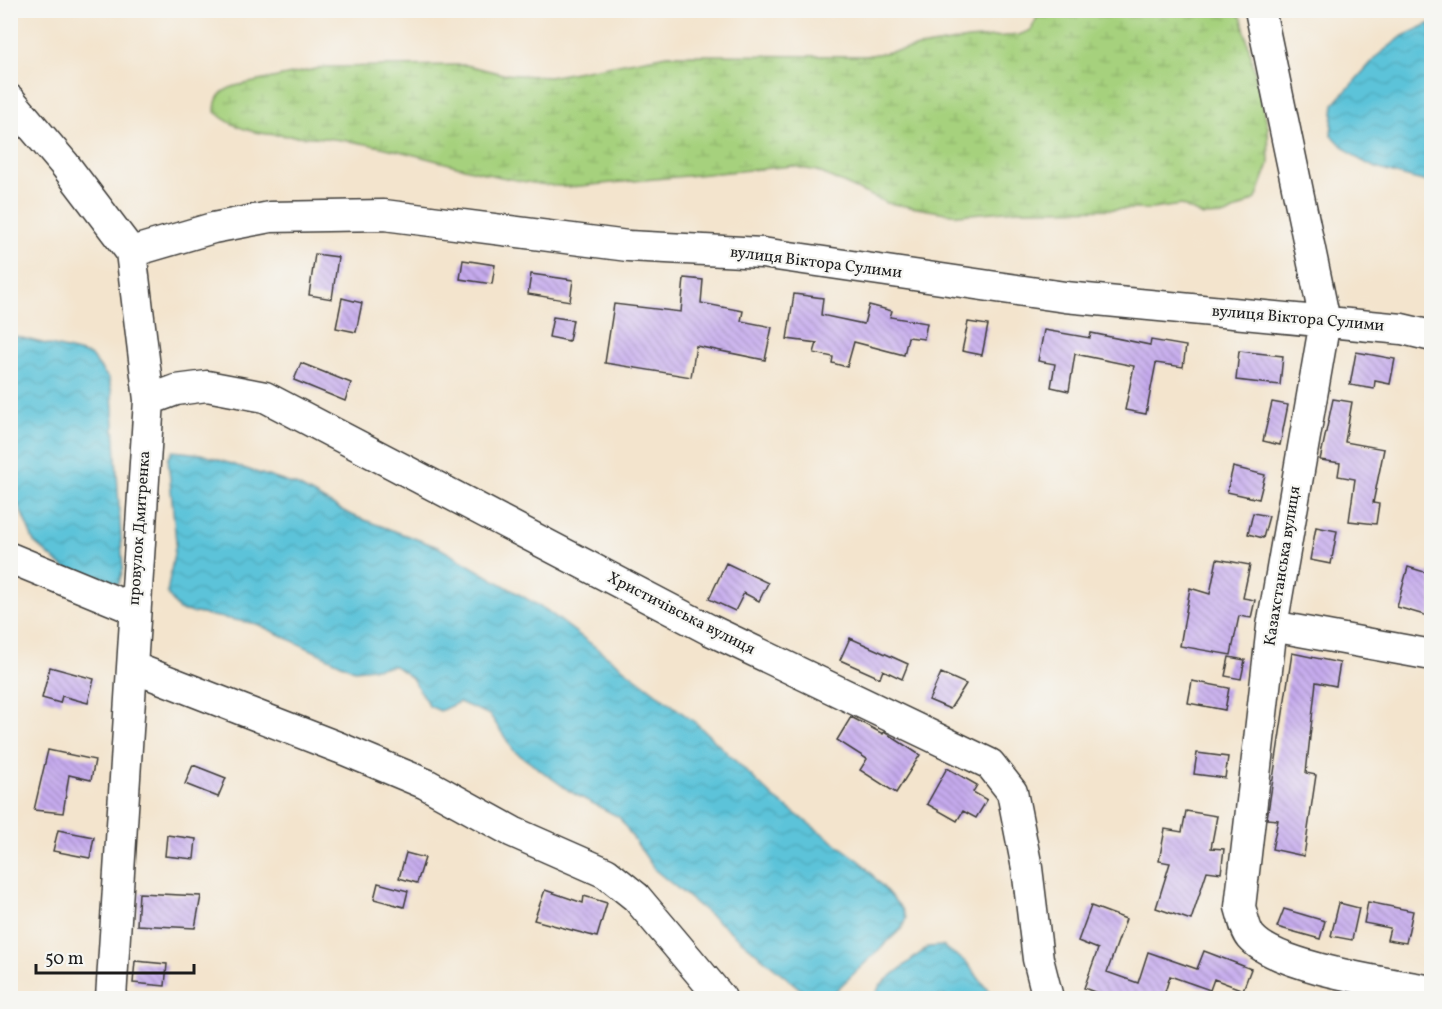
<svg xmlns="http://www.w3.org/2000/svg" width="1442" height="1009" font-family="Vollkorn,serif">
	<defs>
		<pattern id="wetland-marsh" width="20" height="14" patternUnits="userSpaceOnUse" patternTransform="scale(1.5)"><rect width="20" height="14" fill="#a6d17d"/><path d="M1 5h8M5 5V1M11 12h8M15 12V8" fill="none" stroke="#8eb36b"/></pattern>
		<pattern id="water-waves" width="16" height="10" patternUnits="userSpaceOnUse" patternTransform="scale(1.5)"><rect width="16" height="10" fill="#5cc3d9"/><path d="M0 5q4-4 8 0t8 0" fill="none" stroke="#4fa7ba"/></pattern>
		<pattern id="building-back-hatch" width="6" height="6" patternUnits="userSpaceOnUse" patternTransform="scale(1.5)"><rect width="6" height="6" fill="#c6abee"/><path d="M-1 5l2 2M0 0l6 6M5-1l2 2" fill="none" stroke="#a08ac0"/></pattern>
	</defs>
	<rect width="100%" height="100%" fill="#f6f6f2"/>
	<filter id="ink" filterUnits="userSpaceOnUse"><feTurbulence type="fractalNoise" baseFrequency=".0167" numOctaves="2"/><feDisplacementMap in="SourceGraphic" scale="12" xChannelSelector="R" yChannelSelector="G"/><feConvolveMatrix kernelMatrix="1 2 1 2 8 2 1 2 1" color-interpolation-filters="sRGB"/></filter>
	<filter id="wash" filterUnits="userSpaceOnUse"><feTurbulence type="fractalNoise" baseFrequency=".008" numOctaves="4" result="noise"/><feDisplacementMap in="SourceGraphic" scale="24" xChannelSelector="R" yChannelSelector="G"/><feGaussianBlur stdDeviation="1.35" result="paint"/><feColorMatrix in="noise" values="0 0 0 0 0 0 0 0 0 0 0 0 0 0 0 0 0 1.4 0 .05"/><feComposite in="paint" operator="in"/></filter>
	<g filter="url(#wash)">
		<rect width="100%" height="100%" fill="#f3e4cd"/>
		<path fill="url(#wetland-marsh)" stroke="#61764c" stroke-width="1.5" d="M1040 11H1236L1242 19 1268 127 1269 164 1256 199 1226 215 1203 216 1181 205 1152 209 1017 210 958 215 887 203 817 171 792 166 570 187C487 183 408 145 324 138 286 134 246 140 215 112 215 96 221 91 235 86L325 67 466 65 503 74 549 77 667 55 865 56 968 39 1019 35 1031 30Z"/>
		<path fill="url(#water-waves)" stroke="#3c707a" stroke-width="1.5" d="M1431 23V183C1386 171 1363 171 1331 134L1334 104 1377 56 1403 36Z
			M10 335 90 355 109 379 112 393 123 569 119 583 107 588 84 572 64 568 34 542 18 504 11 499Z
			M173 451 201 454 298 486 351 515 438 547 546 610 697 724 774 798 861 862 902 909 906 918 902 928 830 996H809L655 870 619 817 571 792 514 751 490 715 459 702 440 711 429 706 412 678 395 666 354 670 257 624 179 610 167 593 176 542 168 459Z
			M943 946 967 963 994 998H874L880 985 928 947Z"/>
		<g id="blocks">
			<path fill="url(#building-back-hatch)" d="M315 254 338 257 332 299 309 295Z
				M463 260 495 265 492 284 460 279Z
				M531 274 573 280 570 301 528 294Z
				M684 278 703 280 701 303 743 311 741 321 772 327 765 360 696 346 691 377 605 363 614 304 681 312Z
				M794 294 823 298 821 315 864 324 869 305 892 311 890 317 927 323 924 339 908 337 904 355 854 342 847 367 832 363 833 357 814 353 817 343 787 339Z
				M342 298 362 303 356 332 336 328Z
				M553 317 573 320 569 341 549 337Z
				M968 322 988 325 982 355 962 351Z
				M1044 330 1090 338 1091 333 1150 345 1151 340 1186 346 1183 367 1156 363 1146 414 1125 410 1134 366 1075 354 1069 391 1051 387 1055 364 1038 361Z
				M1239 351 1283 356 1280 385 1236 380Z
				M1356 352 1395 359 1390 384 1375 381 1374 389 1350 385Z
				M301 363 351 383 345 401 294 380Z
				M1333 399 1352 402 1345 442 1384 449 1373 503 1379 504 1376 524 1349 521 1355 479 1338 476 1340 463 1320 460Z
				M1272 402 1288 405 1280 445 1263 441Z
				M1233 467 1265 475 1259 499 1227 492Z
				M1253 513 1269 516 1263 538 1248 534Z
				M1316 527 1337 531 1331 564 1310 560Z
				M1217 559 1250 565 1243 598 1255 600 1251 618 1239 616 1231 655 1180 646 1190 588 1210 594Z
				M726 563 768 583 759 601 744 593 735 611 709 599Z
				M1408 567 1431 574V617L1397 607Z
				M850 638 908 664 902 679 883 670 880 678 840 660Z
				M1292 653 1340 663 1336 686 1316 682 1306 773 1316 775 1304 856 1272 849 1278 820 1267 819Z
				M1229 657 1245 660 1241 679 1225 676Z
				M50 667 94 679 88 703 62 696 60 703 42 698Z
				M941 673 966 684 950 709 929 700Z
				M1192 681 1229 688 1225 710 1188 703Z
				M851 717 883 734 884 732 889 735 920 755 896 793 860 770 867 759 837 740Z
				M48 750 95 760 91 780 69 775 63 813 34 810Z
				M1197 753 1228 757 1225 778 1194 774Z
				M193 765 226 778 218 797 185 784Z
				M947 768 977 785 973 792 987 800 976 818 963 811 957 821 927 804Z
				M1186 811 1217 816 1211 848 1224 849 1221 873 1207 871 1191 920 1156 908 1170 863 1159 861 1165 829 1182 832Z
				M58 830 94 837 90 858 53 851Z
				M167 835 196 839 194 859 165 856Z
				M406 853 425 858 417 883 399 878Z
				M378 883 408 891 404 907 374 899Z
				M545 890 583 903 584 896 607 903 597 937 534 920Z
				M139 893 201 896 195 928 137 925Z
				M1368 902 1413 911 1406 943 1387 940 1390 928 1364 923Z
				M1339 903 1359 908 1352 940 1331 936Z
				M1091 906 1126 919 1107 972 1138 983 1148 952 1197 969 1204 951 1251 969 1243 990 1214 979 1210 990 1170 976 1165 992 1176 996 1175 999H1113L1084 988 1098 949 1078 941Z
				M1284 909 1325 921 1320 939 1277 927Z
				M135 961 167 964 165 986 133 983Z"/>
		</g>
	</g>
	<g filter="url(#ink)">
		<use href="#blocks" fill-opacity="0" stroke="#3c3a37" stroke-width="1.5"/>
		<g fill="none" stroke-linecap="round" stroke-linejoin="round">
			<g stroke="#3c3a37" stroke-width="33">
				<path id="minor" d="M1260 10 1325 321 1272 626 1240 907C1243 916 1245 930 1251 937 1277 968 1390 983 1432 991
					M10 100 65 165 131 252 149 400 111 998
					M131 252 213 228 270 217 384 215 628 246 762 253 1065 297 1402 329 1432 336
					M149 400 176 390 207 386 265 397 708 629 990 764 1012 792 1027 868 1038 959 1048 998
					M10 558 134 609
					M1272 626 1432 655
					M132 667 340 748 426 784 513 832 606 873 636 897 721 998"/>
			</g>
			<use href="#minor" stroke="#fff" stroke-width="30"/>
		</g>
	</g>
	<g text-anchor="middle" dominant-baseline="central" stroke-width="4.5" stroke-linejoin="round" paint-order="stroke">
		<g font-size="16" fill="#1c1c1c" stroke="#f6f6f2">
			<text transform="translate(816 263) rotate(7)">вулиця Віктора Сулими</text>
			<text transform="translate(1298 319) rotate(5)">вулиця Віктора Сулими</text>
			<text transform="translate(140 528) rotate(-86)">провулок Дмитренка</text>
			<text transform="translate(1283 566) rotate(-81)">Казахстанська вулиця</text>
			<text transform="translate(681 614) rotate(27)">Христичівська вулиця</text>
		</g>
	</g>
	<rect width="1442" height="1009" fill="none" stroke="#f6f6f2" stroke-width="36"/>
	<path d="M36 964v9h158v-9" fill="none" stroke="#1c1c1c" stroke-width="3"/>
	<text x="45" y="964" font-size="18" fill="#1c1c1c" stroke="#f6f6f2" stroke-width="4.5" paint-order="stroke">50 m</text>
</svg>
